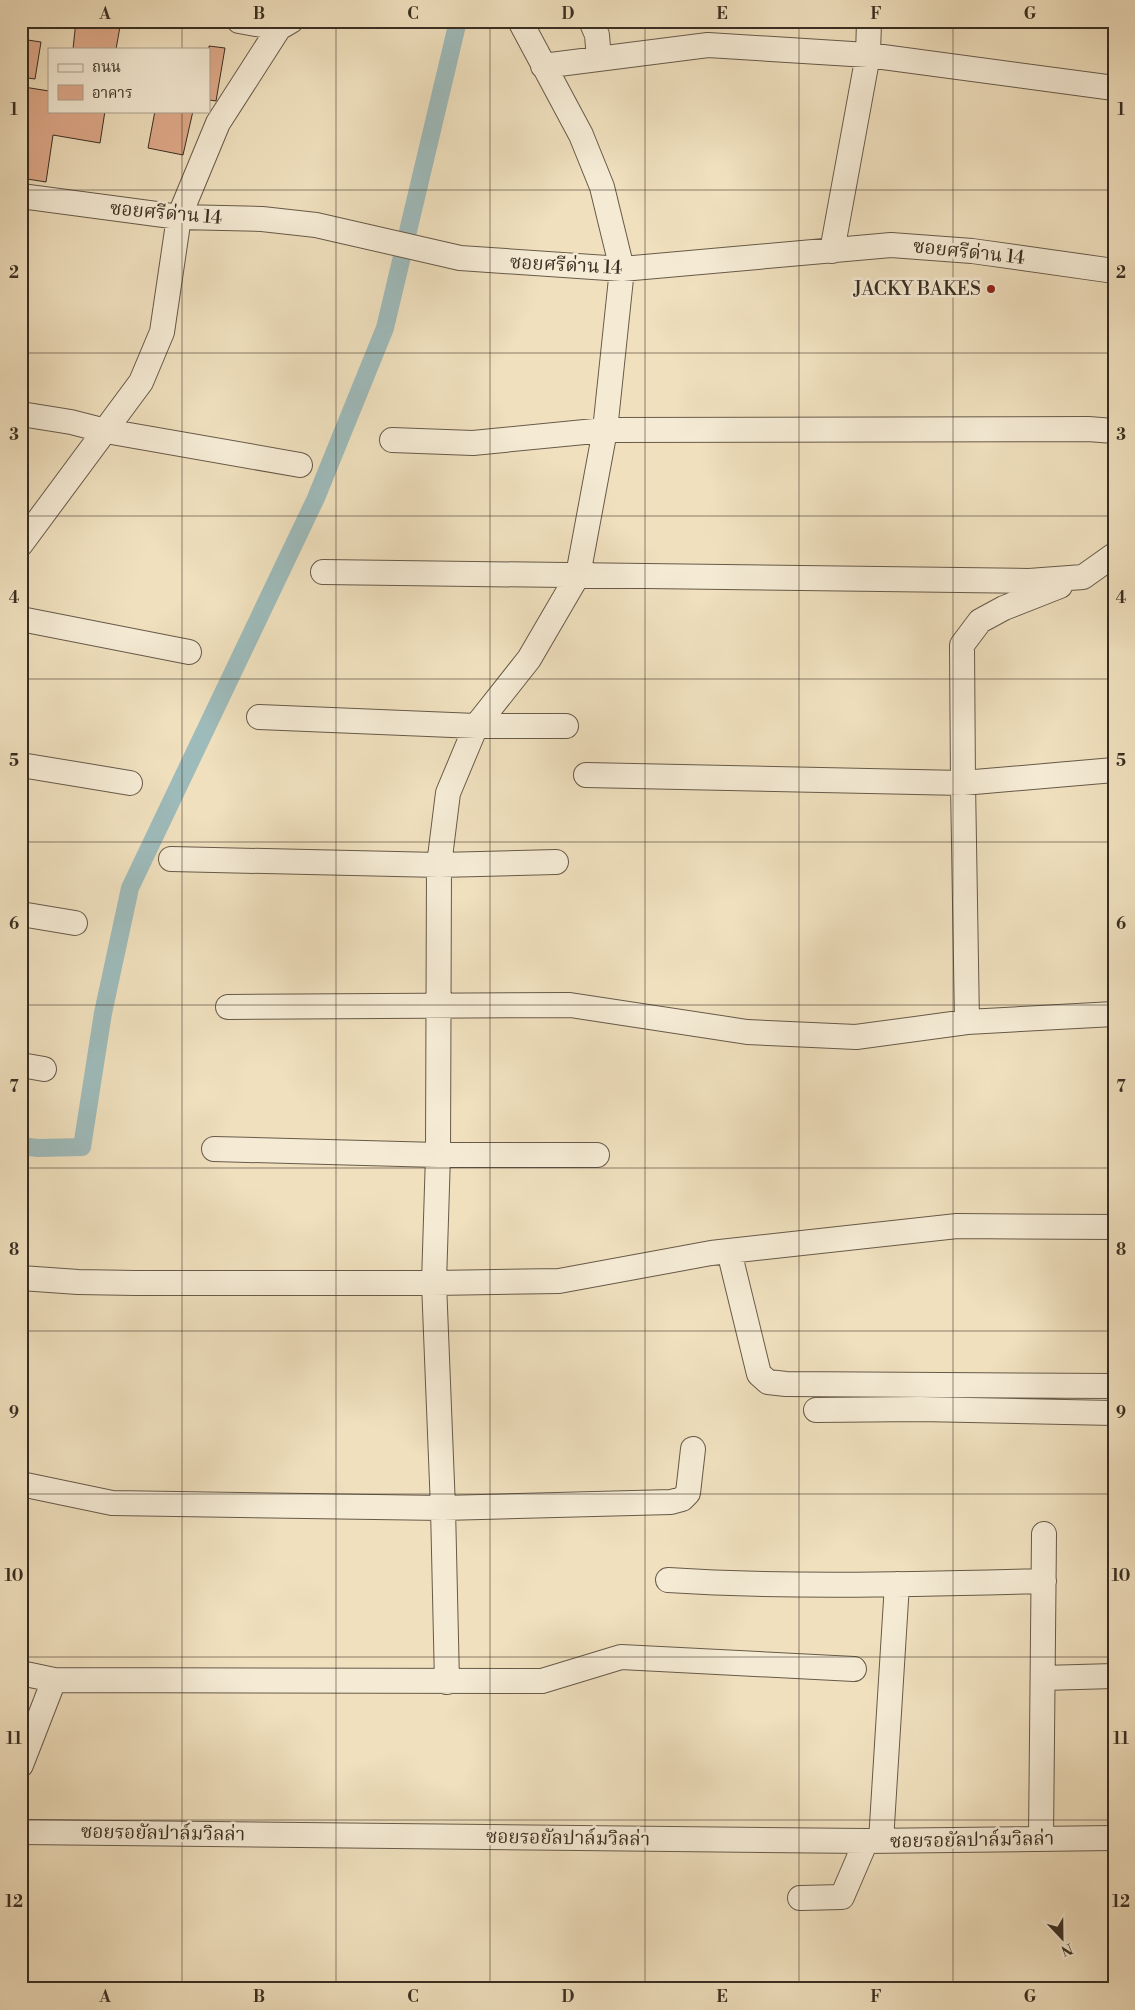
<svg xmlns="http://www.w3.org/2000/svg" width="1135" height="2010" font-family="'Libre Bodoni','Noto Serif Thai',serif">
	<rect width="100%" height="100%" fill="#f0e0be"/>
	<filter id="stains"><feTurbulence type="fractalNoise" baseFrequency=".004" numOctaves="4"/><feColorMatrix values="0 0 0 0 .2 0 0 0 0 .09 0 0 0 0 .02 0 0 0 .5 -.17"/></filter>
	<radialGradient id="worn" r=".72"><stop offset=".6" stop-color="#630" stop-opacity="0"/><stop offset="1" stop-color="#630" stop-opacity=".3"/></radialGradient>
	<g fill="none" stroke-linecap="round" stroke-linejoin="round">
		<path stroke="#9ebbbb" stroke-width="18" d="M21 1146 38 1148 82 1147 103 1013 130 888 316 498 385 328 458 21"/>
	</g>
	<path fill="#e0aa8b" stroke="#392e22" d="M76 21H121L116 49H73Z
		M21 39 41 42 35 79 21 77Z
		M209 46 225 48 216 101 209 100Z
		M24 87 49 91V111H105L100 143 53 135 46 182 21 178V103Z
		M155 111H193L183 155 148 148Z"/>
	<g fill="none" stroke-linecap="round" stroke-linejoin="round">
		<g stroke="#675a49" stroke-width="26">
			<path id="minor" d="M239 21 279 28
				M591 21 597 35 599 59
				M543 66 708 45 868 55 1114 88
				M21 196 179 217 262 219 316 225 460 258 622 269 891 245 972 251 1114 271
				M832 251 868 55 869 21
				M21 414 71 422 106 431 300 465
				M392 440 473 443 605 430 1088 429 1114 431
				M21 544 141 382 162 332 179 217 218 123 279 28 291 21
				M323 572 1029 581 1083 577 1114 555
				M21 619 189 652
				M259 717 476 726H566
				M21 765 130 783
				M586 775 963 783 1114 770
				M171 859 439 865 556 862
				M21 914 75 923
				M228 1007 570 1005 747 1032 856 1037 967 1022 1114 1014
				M967 1022 963 783 962 645 980 621 1004 608 1060 586
				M21 1065 44 1069
				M214 1149 438 1155H597
				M729 1251 759 1374 768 1382 786 1384 1114 1386
				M21 1278 78 1282 135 1283H434L559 1281 711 1253 957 1226 1114 1227
				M816 1410 920 1409 1114 1413
				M21 1484 112 1503 443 1508 671 1502 682 1499 688 1493 693 1449
				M668 1580C793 1588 919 1584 1044 1581
				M21 1673 54 1680 542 1681 621 1657 854 1669
				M1043 1678 1114 1676
				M447 1682 443 1508 434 1283 438 1155 439 865 448 793 476 726 529 659 578 575 605 430 622 269 602 187 581 135 520 21
				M21 1765 54 1680
				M21 1832 866 1841 1114 1838
				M1041 1839 1044 1534
				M881 1841 897 1584
				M800 1898 842 1897 866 1841"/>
		</g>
		<use href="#minor" stroke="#f5ebd5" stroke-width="24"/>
	</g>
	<path fill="none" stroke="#392e22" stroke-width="1" stroke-opacity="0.55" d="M182 21V49M336 21V1989M490 21V1989M645 21V1989M799 21V1989M953 21V1989M182 111V1989M21 190H1114M21 353H1114M21 516H1114M21 679H1114M21 842H1114M21 1005H1114M21 1168H1114M21 1331H1114M21 1494H1114M21 1657H1114M21 1820H1114"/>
	<circle fill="#8f2418" stroke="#f5ebd5" stroke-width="2" cx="991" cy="289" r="5"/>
	<g text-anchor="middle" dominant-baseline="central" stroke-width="5" stroke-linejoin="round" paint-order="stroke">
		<g font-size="19" fill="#392e22" stroke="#f5ebd5">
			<text transform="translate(166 213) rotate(5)">ซอยศรีด่าน 14</text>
			<text transform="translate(969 252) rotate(6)">ซอยศรีด่าน 14</text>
			<text transform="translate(566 265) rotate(3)">ซอยศรีด่าน 14</text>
			<text transform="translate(163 1833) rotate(1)">ซอยรอยัลปาล์มวิลล่า</text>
			<text transform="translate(568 1838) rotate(1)">ซอยรอยัลปาล์มวิลล่า</text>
			<text transform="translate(972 1840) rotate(-1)">ซอยรอยัลปาล์มวิลล่า</text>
		</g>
		<g font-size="19" fill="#392e22" stroke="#f5ebd5" text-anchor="end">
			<text x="981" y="289">JACKY BAKES</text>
		</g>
	</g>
	<rect width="1135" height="2010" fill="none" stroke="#f0e0be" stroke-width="55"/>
	<rect x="48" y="48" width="162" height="65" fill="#f5ebd5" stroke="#aa9f8d"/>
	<rect x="58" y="64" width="25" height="8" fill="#f5ebd5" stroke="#aa9f8d"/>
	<text x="92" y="72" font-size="15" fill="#392e22">ถนน</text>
	<rect x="58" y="85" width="25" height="15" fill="#e0aa8b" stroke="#aa9f8d"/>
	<text x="92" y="98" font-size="15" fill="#392e22">อาคาร</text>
	<g transform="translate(1062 1938) rotate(158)" stroke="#f5ebd5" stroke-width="4" paint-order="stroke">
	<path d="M0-4L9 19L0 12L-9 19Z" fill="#392e22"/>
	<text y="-8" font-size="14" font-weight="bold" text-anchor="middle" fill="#392e22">N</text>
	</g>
	<rect x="28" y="28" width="1080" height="1954" fill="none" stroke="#392e22" stroke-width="2"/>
	<g font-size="16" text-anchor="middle" font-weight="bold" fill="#392e22">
		<text x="105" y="19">A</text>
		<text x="259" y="19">B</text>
		<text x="413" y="19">C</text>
		<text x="568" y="19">D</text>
		<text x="722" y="19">E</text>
		<text x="876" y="19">F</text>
		<text x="1030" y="19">G</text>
		<text x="14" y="115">1</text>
		<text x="1121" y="115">1</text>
		<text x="14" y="278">2</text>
		<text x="1121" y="278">2</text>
		<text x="14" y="440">3</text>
		<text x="1121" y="440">3</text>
		<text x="14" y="603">4</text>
		<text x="1121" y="603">4</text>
		<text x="14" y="766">5</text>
		<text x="1121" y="766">5</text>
		<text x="14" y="929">6</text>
		<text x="1121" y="929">6</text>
		<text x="14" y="1092">7</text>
		<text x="1121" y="1092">7</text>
		<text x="14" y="1255">8</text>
		<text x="1121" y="1255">8</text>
		<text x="14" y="1418">9</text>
		<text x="1121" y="1418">9</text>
		<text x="14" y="1581">10</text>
		<text x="1121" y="1581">10</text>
		<text x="14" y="1744">11</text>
		<text x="1121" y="1744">11</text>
		<text x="14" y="1907">12</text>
		<text x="1121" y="1907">12</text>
		<text x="105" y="2002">A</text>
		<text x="259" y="2002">B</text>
		<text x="413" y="2002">C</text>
		<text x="568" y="2002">D</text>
		<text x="722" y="2002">E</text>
		<text x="876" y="2002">F</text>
		<text x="1030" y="2002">G</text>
	</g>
	<rect width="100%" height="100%" filter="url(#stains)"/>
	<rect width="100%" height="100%" fill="url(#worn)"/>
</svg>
